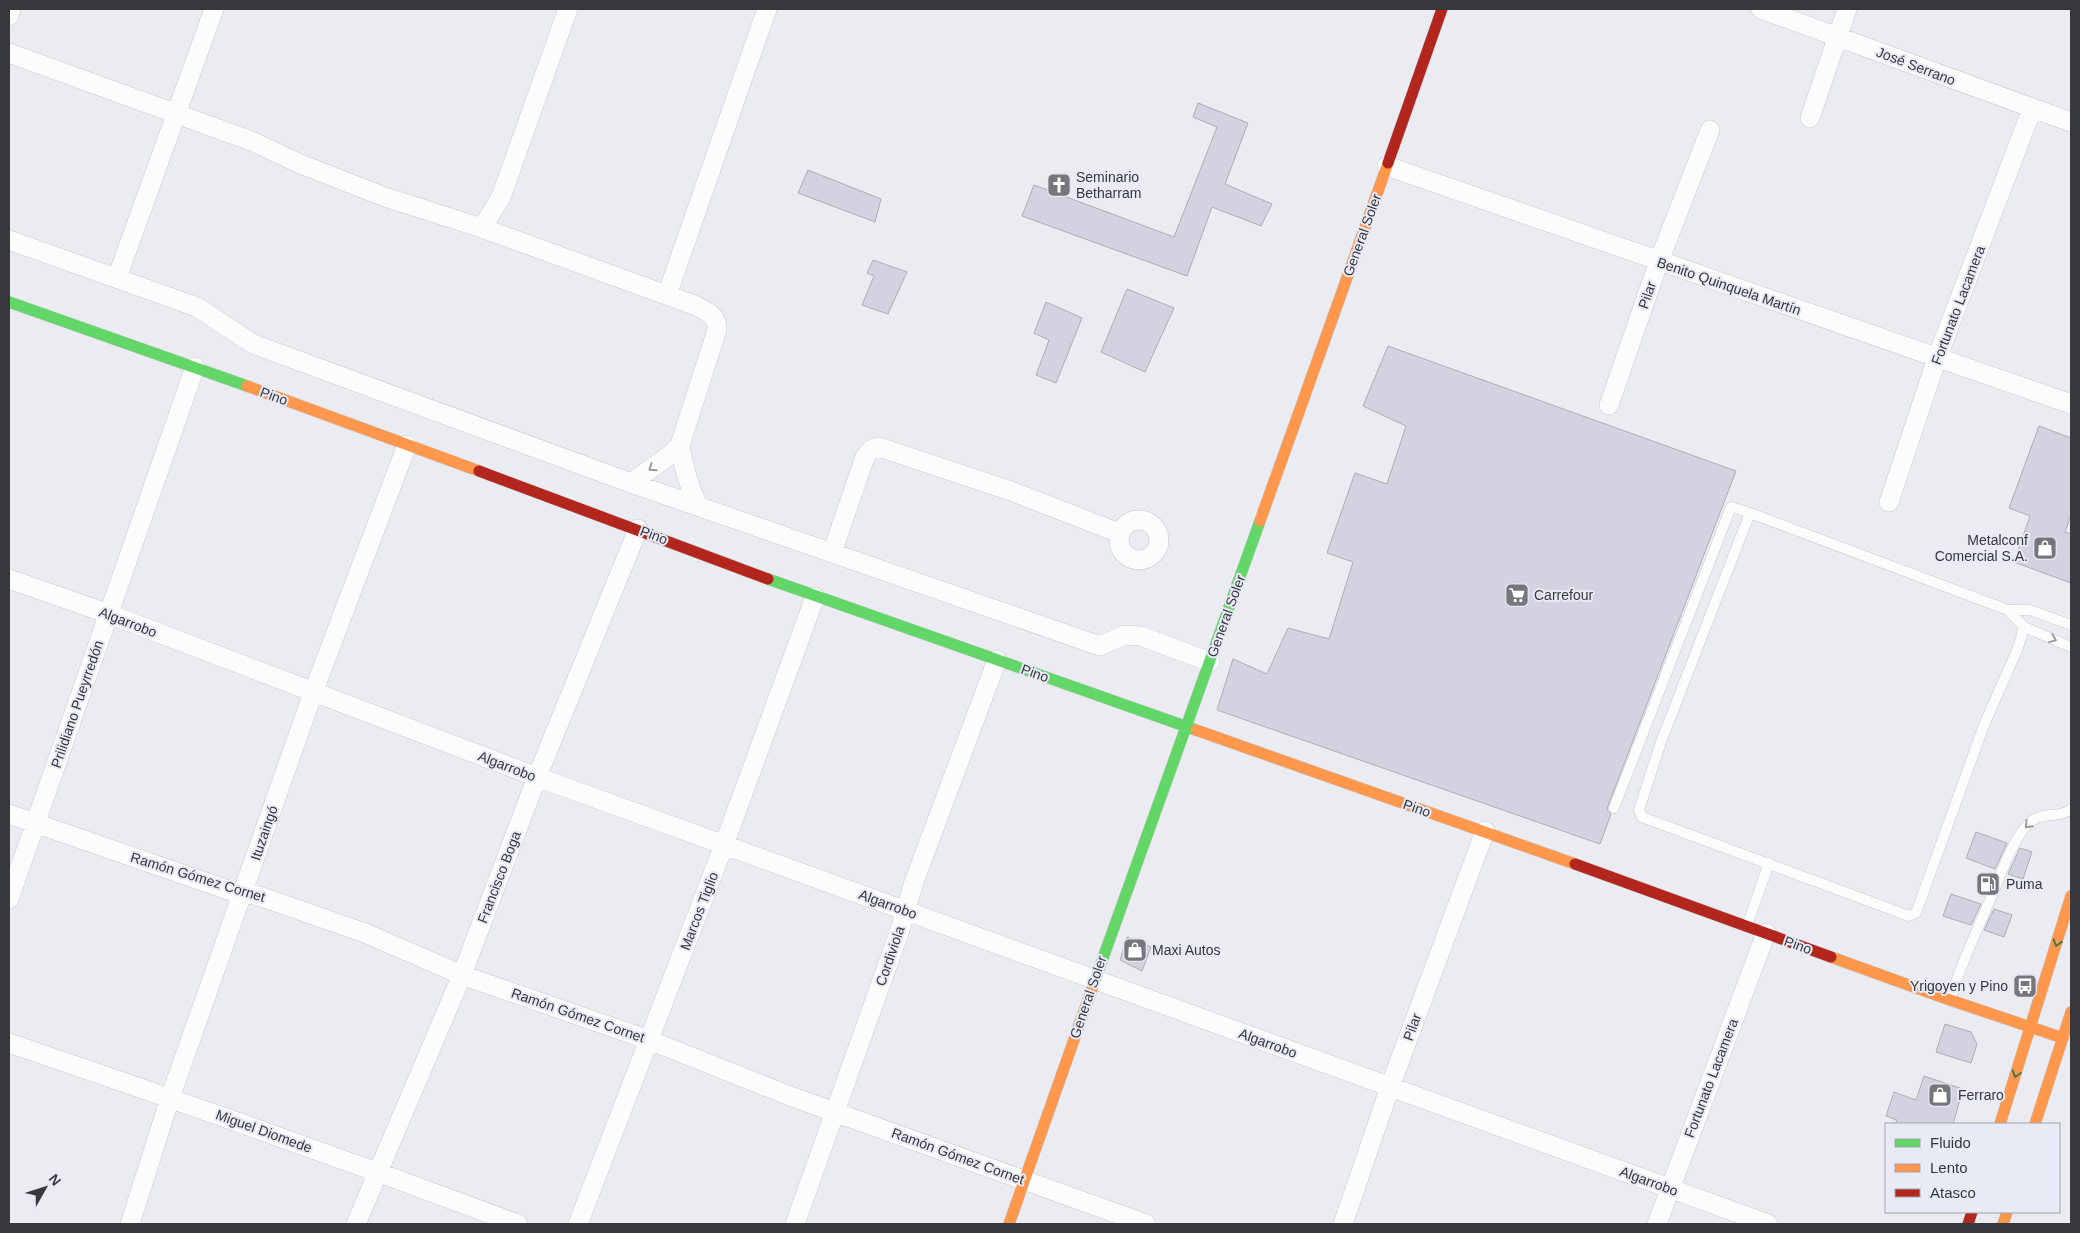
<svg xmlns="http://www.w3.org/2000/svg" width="2080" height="1233" font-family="Arial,sans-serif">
	<rect width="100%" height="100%" fill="#ebecf2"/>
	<path fill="#d3d2e1" stroke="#adadb2" d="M1198 103 1248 123 1225 184 1272 204 1261 226 1212 207 1187 276 1022 216 1034 185 1174 237 1217 127 1193 117Z
		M808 170 881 199 875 222 798 193Z
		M873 260 907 272 888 314 862 305 874 276 867 273Z
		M1127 289 1174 308 1145 372 1101 352Z
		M1046 302 1082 318 1056 383 1036 375 1049 340 1034 333Z
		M1388 346 1736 471 1608 806 1607 810 1611 814 1600 844 1217 710 1233 659 1267 674 1288 628 1329 639 1353 562 1327 553 1355 473 1387 484 1406 426 1363 406Z
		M2039 426 2071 438V515L2065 532 2071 534V583L2014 562 2030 516 2009 508Z
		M1976 832 2007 843 1995 869 1966 858Z
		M2020 848 2032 852 2023 879 2008 874Z
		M1951 894 1981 904 1971 925 1943 916Z
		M1994 909 2012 915 2004 937 1984 930Z
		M1127 937 1151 947 1142 971 1120 960Z
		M1945 1024 1971 1032 1977 1044 1971 1063 1936 1052Z
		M1924 1076 1963 1089 1953 1124H1895L1897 1120 1886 1116 1894 1092 1916 1100Z"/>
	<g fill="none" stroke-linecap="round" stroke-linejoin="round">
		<g stroke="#c8c9ce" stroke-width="11">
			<path id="lane" d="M2008 610 2024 627 2071 647
				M2024 627 2018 648 1984 725 1916 913 1909 916 1642 817 1639 810 1661 742 1750 513 2008 610H2030L2071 625
				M1614 808 1731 507 1750 513
				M1747 926 1769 863
				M1950 1000C1961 963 1978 928 1993 893 2002 872 2014 834 2033 820 2046 811 2059 819 2071 809"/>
		</g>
		<g stroke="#c8c9ce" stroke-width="20">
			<path id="street" d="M1761 9 2071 122
				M9 16 11 9
				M9 53 254 142 298 163 385 197 482 228 694 305C706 311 718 315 717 330L680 445
				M1810 118 1847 9
				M1387 166 2071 404
				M482 228 501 197 568 9
				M9 240 197 307 253 344 631 483 1100 646 1124 635 1141 636 1210 662
				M117 278 214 9
				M667 295 767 9
				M1609 405 1659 261 1710 130
				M631 483 670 455 680 445C683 467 689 486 698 506
				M1889 502 1937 358 2032 109
				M1119 540a20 20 0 1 1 40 0a20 20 0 1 1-40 0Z
				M832 553 865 457 871 450 879 447 1011 491 1119 533
				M9 579 109 614 537 777 1768 1224
				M9 814 228 890 259 896 365 933 462 975 649 1040 790 1096 1146 1224
				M9 899 195 367
				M9 1043C180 1101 349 1161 518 1224
				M130 1224 170 1098 313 693 407 445
				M356 1224 462 975 537 777 638 529
				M578 1224 724 845 815 597
				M795 1224 900 930 914 882 997 660
				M1343 1224 1390 1087 1485 831
				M1657 1224 1766 933"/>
		</g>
		<g stroke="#c8c9ce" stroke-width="12">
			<path id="fast" d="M9 302 247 386
				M768 579 1196 730
				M1094 983 1260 521"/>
		</g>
		<g stroke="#c8c9ce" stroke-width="12">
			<path id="slow" d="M247 386 479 471
				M1260 521 1388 163
				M1196 730 1575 864
				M1831 957 1950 1000 2063 1038
				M2000 1124 2071 896
				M2035 1124 2071 1012
				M1009 1224 1094 983
				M2003 1224 2007 1212"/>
		</g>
		<g stroke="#c8c9ce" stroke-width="12">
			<path id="jam" d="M1388 163 1442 9
				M479 471 768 579
				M1575 864 1831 957
				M1968 1224 1972 1212"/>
		</g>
		<use href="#lane" stroke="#fcfcfd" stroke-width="10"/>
		<use href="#street" stroke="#fcfcfd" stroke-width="19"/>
		<use href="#fast" stroke="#63d668" stroke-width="11"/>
		<use href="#slow" stroke="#ff974d" stroke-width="11"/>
		<use href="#jam" stroke="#b3261e" stroke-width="11"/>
	</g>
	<defs><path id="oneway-chevron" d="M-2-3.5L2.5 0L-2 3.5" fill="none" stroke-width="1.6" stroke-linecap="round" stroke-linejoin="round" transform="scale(1.25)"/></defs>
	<g stroke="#9a9a9c">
		<use href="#oneway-chevron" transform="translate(652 468) rotate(145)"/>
		<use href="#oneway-chevron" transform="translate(2053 639) rotate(22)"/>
		<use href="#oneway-chevron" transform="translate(2028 825) rotate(134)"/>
	</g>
	<g stroke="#49774e">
		<use href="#oneway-chevron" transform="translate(2057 943) rotate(107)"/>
		<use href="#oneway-chevron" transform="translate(2016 1074) rotate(108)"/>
	</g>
	<defs>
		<g id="church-square" transform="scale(1.25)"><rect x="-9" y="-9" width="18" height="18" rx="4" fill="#76777c" stroke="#e8eaf5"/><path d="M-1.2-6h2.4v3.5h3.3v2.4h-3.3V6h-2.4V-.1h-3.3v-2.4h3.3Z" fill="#fff"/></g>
		<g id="shop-square" transform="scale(1.25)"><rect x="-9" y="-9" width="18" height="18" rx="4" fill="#76777c" stroke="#e8eaf5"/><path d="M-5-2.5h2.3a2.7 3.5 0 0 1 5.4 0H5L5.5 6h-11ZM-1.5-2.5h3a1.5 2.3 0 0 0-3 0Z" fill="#fff"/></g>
		<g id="supermarket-square" transform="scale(1.25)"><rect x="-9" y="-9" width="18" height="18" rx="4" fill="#76777c" stroke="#e8eaf5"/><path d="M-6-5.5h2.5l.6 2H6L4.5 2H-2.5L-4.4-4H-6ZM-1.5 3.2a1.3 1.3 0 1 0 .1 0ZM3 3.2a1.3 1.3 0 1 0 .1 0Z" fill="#fff"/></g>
		<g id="fuel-square" transform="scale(1.25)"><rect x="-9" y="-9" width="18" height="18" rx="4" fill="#76777c" stroke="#e8eaf5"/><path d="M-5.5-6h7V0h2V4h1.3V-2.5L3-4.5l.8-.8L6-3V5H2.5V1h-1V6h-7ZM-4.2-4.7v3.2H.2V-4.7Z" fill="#fff"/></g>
		<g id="bus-square" transform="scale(1.25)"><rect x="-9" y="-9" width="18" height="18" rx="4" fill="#76777c" stroke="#e8eaf5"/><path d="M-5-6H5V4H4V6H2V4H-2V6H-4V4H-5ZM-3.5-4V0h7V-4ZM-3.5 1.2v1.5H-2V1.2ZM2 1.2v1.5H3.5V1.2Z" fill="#fff"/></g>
	</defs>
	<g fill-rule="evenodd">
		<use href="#church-square" x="1059" y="185"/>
		<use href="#shop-square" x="2045" y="548"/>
		<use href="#supermarket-square" x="1517" y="595"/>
		<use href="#fuel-square" x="1988" y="884"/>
		<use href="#shop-square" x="1135" y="950"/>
		<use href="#bus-square" x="2025" y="986"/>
		<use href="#shop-square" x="1940" y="1095"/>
	</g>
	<g text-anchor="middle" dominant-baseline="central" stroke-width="4" stroke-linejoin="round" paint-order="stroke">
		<g font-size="14" fill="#37383c" stroke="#e8eaf5">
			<text transform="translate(1916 66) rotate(21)">José Serrano</text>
			<text transform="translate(1362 235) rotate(-70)">General Soler</text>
			<text transform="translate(1729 286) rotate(19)">Benito Quinquela Martín</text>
			<text transform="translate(1647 295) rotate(-71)">Pilar</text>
			<text transform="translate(1958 305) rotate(-69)">Fortunato Lacamera</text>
			<text transform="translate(274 396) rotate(20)">Pino</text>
			<text transform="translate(654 535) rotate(21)">Pino</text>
			<text transform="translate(1226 616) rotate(-70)">General Soler</text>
			<text transform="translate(128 622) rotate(21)">Algarrobo</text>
			<text transform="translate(1035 673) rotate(20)">Pino</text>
			<text transform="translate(77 704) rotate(-71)">Prilidiano Pueyrredón</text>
			<text transform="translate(507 766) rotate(21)">Algarrobo</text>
			<text transform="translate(1417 808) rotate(19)">Pino</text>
			<text transform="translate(264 833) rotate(-71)">Ituzaingó</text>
			<text transform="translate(198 877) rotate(17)">Ramón Gómez Cornet</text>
			<text transform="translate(499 877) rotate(-69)">Francisco Boga</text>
			<text transform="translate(888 904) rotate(20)">Algarrobo</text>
			<text transform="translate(699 911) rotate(-69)">Marcos Tiglio</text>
			<text transform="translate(1798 945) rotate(20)">Pino</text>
			<text transform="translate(890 956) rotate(-71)">Cordiviola</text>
			<text transform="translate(1088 997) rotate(-71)">General Soler</text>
			<text transform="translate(578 1015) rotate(19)">Ramón Gómez Cornet</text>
			<text transform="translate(1412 1027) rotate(-70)">Pilar</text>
			<text transform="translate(1268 1043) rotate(20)">Algarrobo</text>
			<text transform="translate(1711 1078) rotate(-69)">Fortunato Lacamera</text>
			<text transform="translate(264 1131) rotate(20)">Miguel Diomede</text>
			<text transform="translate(958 1156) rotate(20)">Ramón Gómez Cornet</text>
			<text transform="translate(1649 1181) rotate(20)">Algarrobo</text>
		</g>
		<g font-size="14" fill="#37383c" stroke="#e8eaf5" text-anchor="start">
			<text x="1076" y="177">Seminario<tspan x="1076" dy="16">Betharram</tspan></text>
			<text x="2028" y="540" text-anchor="end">Metalconf<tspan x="2028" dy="16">Comercial S.A.</tspan></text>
			<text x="1534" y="595">Carrefour</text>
			<text x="2006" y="884">Puma</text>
			<text x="1152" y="950">Maxi Autos</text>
			<text x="2008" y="986" text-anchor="end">Yrigoyen y Pino</text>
			<text x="1958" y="1095">Ferraro</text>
		</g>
	</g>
	<rect width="2080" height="1233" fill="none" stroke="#37383c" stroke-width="20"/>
	<rect x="1885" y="1123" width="175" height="90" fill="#e8eaf5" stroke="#a1a3ab"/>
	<rect x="1895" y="1139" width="25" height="8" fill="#63d668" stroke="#a1a3ab"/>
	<text x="1930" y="1148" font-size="15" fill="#37383c">Fluido</text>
	<rect x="1895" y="1164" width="25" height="8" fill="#ff974d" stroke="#a1a3ab"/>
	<text x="1930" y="1173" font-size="15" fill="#37383c">Lento</text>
	<rect x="1895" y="1189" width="25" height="8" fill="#b3261e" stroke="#a1a3ab"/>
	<text x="1930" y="1198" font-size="15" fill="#37383c">Atasco</text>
	<g transform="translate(45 1188) rotate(51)" stroke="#e8eaf5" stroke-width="4" paint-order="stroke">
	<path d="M0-4L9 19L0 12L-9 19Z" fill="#37383c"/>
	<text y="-8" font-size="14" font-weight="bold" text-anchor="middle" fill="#37383c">N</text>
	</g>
</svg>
